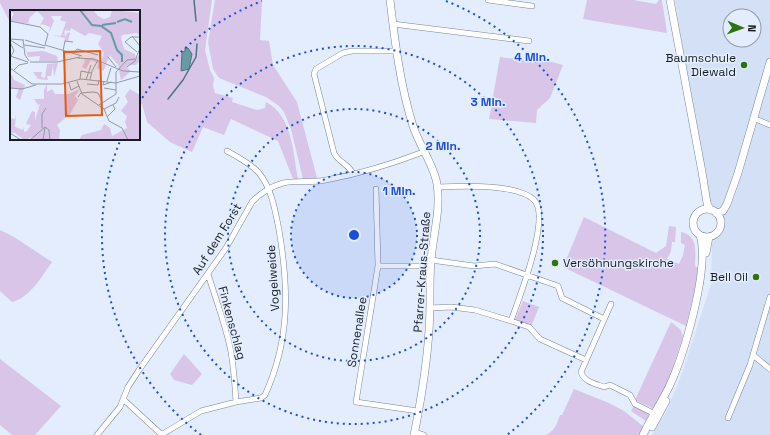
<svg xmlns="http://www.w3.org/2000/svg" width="770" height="435" font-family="'Space Grotesk',sans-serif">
	<rect width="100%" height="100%" fill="#e3edfe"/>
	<path fill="#d3e0f6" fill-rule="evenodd" d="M675 0H770V435H652L668 408 682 373 711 284 712 242 717 239 724 227 720 214 710 207 700 152ZM730 16H754V40H730Z"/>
	<path fill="#d8c5e7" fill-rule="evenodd" d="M0 0H212L205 50 210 70 214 78 213 86 215 93 233 98 232 102 257 110 265 108 266 102C293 116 293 154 298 179H293L278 141 231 119 224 135 203 127 192 152 170 142 147 122 142 104H139V11H11V24L0 3ZM188 48 192 54 189 69 183 70 185 51Z
		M215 0H262L260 40 269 41 273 65 297 102 317 178 303 179 291 129 284 112 279 106 266 97 219 78 213 69 208 42Z
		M587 0H633L656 4 659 0H662L667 33 583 19Z
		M500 57 536 62 537 58 563 65 550 98 537 110 536 123 489 119Z
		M584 217 656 253 666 246 669 226 676 227 675 242H672L671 251 667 259 679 264 683 255 685 245 681 243V232C699 236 695 252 695 266L698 268 695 288 686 326 563 267Z
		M0 230 14 237 52 262C42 276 30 298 12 302L0 291Z
		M523 301 539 307 531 327 515 320Z
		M671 322 680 329 683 336 668 383 654 409 635 400Z
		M184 354 202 374 192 385 174 380 170 374Z
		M0 359 61 406 35 435H12L0 425Z
		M574 389 609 403 624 411 644 427 640 435H546C555 431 557 423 560 415H562Z
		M634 405 649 414 646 421 631 411Z"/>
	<path fill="#659ba6" stroke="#4e757f" d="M185 48H188L192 54 189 69 181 71 182 52 185 51Z"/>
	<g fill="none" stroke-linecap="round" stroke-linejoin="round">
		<path stroke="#4e757f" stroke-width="1.5" d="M194 0 196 21
			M168 99 183 80 196 57 197 44"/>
		<g stroke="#788497" stroke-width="6">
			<path id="street" d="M488 0 532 6
				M393 24 529 41
				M753 118 770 125
				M353 174C349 164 339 163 334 153L314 74 316 69 343 53 352 51H397
				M438 187C459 186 520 183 535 201 550 220 519 298 511 321
				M376 189 378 266H431
				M431 260 474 266 495 264 558 286 562 298 604 319
				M378 266 356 402 418 411
				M208 274C216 300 226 326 231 352 234 369 235 385 236 402
				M611 304 581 372C584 382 596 384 604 387L610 385 630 395 635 404 657 415
				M430 308 451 307 475 310 511 321 529 327 540 339 586 360
				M753 355 770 369
				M123 399 162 435
				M728 418 750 365 770 297
				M415 432 424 435
				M97 435 120 407 128 387 139 370 226 248 252 202C259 194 272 186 283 183 296 180 312 183 326 180 359 174 392 164 423 152
				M161 435 201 411 236 402 261 398 265 395C290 340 289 289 279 230 275 210 272 189 259 173 250 163 238 157 227 151"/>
		</g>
		<g stroke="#788497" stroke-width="8">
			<path id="secondary" d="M390 0C395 42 400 85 413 126 419 145 434 165 437 184 441 209 433 236 431 260 429 283 431 307 429 330 427 365 421 400 414 435
				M670 0 702 172 707 203 710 210
				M693 223a14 14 0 1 1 28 0a14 14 0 1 1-28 0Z
				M716 213 723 211 727 204 738 173 770 62
				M706 253 709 237
				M652 427 666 401
				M643 435C651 418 661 403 669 387 684 355 710 268 700 235"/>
		</g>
		<use href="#street" stroke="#fff" stroke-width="5"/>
		<use href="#secondary" stroke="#fff" stroke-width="7"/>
	</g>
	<circle cx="354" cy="235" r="63" fill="#1d4ed8" fill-opacity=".12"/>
	<g fill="none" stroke="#1d4ed8" stroke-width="2" stroke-dasharray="2 4">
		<circle cx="354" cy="235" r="63"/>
		<circle cx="354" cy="235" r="126"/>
		<circle cx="354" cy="235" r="189"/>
		<path d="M201 435A252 252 0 0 1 120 141M139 103A252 252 0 0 1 262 1M446 1A252 252 0 0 1 507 435"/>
	</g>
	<g fill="#2f7311" stroke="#e3edfe" stroke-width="1.5">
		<circle cx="744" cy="65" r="4"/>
		<circle cx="555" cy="263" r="4"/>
		<circle cx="756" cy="277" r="4"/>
	</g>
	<g text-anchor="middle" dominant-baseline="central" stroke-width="3" stroke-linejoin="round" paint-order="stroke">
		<g font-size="12" fill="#181d24" stroke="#e3edfe" text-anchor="end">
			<text x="736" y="58">Baumschule<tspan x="736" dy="14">Diewald</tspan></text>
			<text x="563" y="263" text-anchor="start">Versöhnungskirche</text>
			<text x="748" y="277">Bell Oil</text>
		</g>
		<g font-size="12" fill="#181d24" stroke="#e3edfe">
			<text transform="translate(217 239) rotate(-58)">Auf dem Forst</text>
			<text transform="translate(422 272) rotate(-86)">Pfarrer-Kraus-Straße</text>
			<text transform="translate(273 278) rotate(-94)">Vogelweide</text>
			<text transform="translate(232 323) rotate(75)">Finkenschlag</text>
			<text transform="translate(357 332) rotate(-81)">Sonnenallee</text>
		</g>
	</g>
	<g transform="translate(10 10)">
		<rect width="130" height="130" fill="#e3edfe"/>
		<path d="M0 0H83L88 6 94 9 100 7 102 0 130 3V23L128 25 127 23 112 25 111 28 114 39 125 44 126 49 129 45 130 50 126 55H119L117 58 121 61 111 70 108 55 100 45 96 54 91 51 94 43 88 34 92 26 79 23 75 26 61 18 60 21 55 20 53 27 55 22V27L58 22 60 23 58 31 54 32 55 28 43 25 51 26 56 12 50 10 52 6H41L44 11 38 25 40 17 32 14 29 17 34 8 27 1 20 7 18 13 21 14 0 11 4 4ZM15 37 17 42 33 41 47 46 48 51H29L30 46 18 47ZM81 48 96 55 93 61 87 58 88 53 81 50 76 59 72 57 75 51 73 50ZM48 53 44 67 43 55 41 66H37L38 70 28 69 23 62H32L31 67 35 68 37 54ZM2 65 4 70 15 75 10 90 6 87 9 78H0V66ZM37 74V82L42 79 45 84H58L70 79 65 86 68 90 60 104 47 115 50 120 49 130H22L23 127 14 130 5 123 0 122V108L5 109 6 104 5 117 13 120 14 117V122L17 121 21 115 16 114 22 101 25 102V110L30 94 28 95 24 89H27L26 85 27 89H34V80ZM120 79 130 85V130H69L72 125 91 120 94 114 100 118 102 126 117 118 115 112 117 106 111 101 118 92 115 86Z" fill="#d8c5e7"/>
		<path fill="none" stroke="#659ba6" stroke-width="2" d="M70 0 82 15 91 16 101 23 107 40 112 45V52M107 12 115 9 122 12M92 15 106 13"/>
		<path fill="none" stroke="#929aa7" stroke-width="1" d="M0 11 30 17 38 24 35 35M122 26 130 36M0 29 14 30M0 30 13 38M13 30 15 45 19 51M15 30 35 36M0 32 4 41 1 46M14 35 35 38M35 35 72 46M53 41 55 31 63 32M127 42 115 32 121 27H130M64 43 67 39 88 45M0 46 18 52M98 47 106 57M68 48 84 49 113 61 130 62M20 52H47L70 47M117 57 125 51 130 38M0 58 22 74H52L71 69 106 73 130 66M3 61 9 55 18 53M70 69 71 61 81 63M76 70 81 55M80 70 82 61 88 50M67 71 72 84 94 99M94 71 93 75 102 72M97 71 101 58M59 73 61 80 69 76M54 74 55 62M77 74 88 75 89 70M0 78 12 79 26 75M94 78 106 80M106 84V62L117 50 125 49M68 87 71 83 83 82 88 83 92 91M89 95 106 84M94 99 99 111 112 118 118 130M94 99 106 93 109 87M97 107 105 99 103 95M35 117 39 120 40 130M32 118V104L36 98M0 123 11 130M20 130 35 117M33 130 35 117"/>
		<path fill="#e8590c" fill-opacity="0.15" stroke="#e8590c" stroke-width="2" d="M90 41 92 105 56 106 54 42Z"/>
		<rect width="130" height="130" fill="none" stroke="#181d24" stroke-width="2"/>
	</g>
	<circle cx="354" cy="235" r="6" fill="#1d4ed8" stroke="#e3edfe" stroke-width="2"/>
	<g font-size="12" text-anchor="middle" font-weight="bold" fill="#1d4ed8" stroke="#e3edfe" stroke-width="3" stroke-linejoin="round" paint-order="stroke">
		<text x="532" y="61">4 Min.</text>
		<text x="488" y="106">3 Min.</text>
		<text x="443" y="150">2 Min.</text>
		<text x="399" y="195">1 Min.</text>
	</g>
	<g transform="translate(742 28) rotate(92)"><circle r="19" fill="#e3edfe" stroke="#929aa7"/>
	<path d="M0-3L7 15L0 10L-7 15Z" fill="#2f7311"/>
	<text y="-6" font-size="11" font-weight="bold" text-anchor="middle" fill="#181d24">N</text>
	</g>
</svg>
